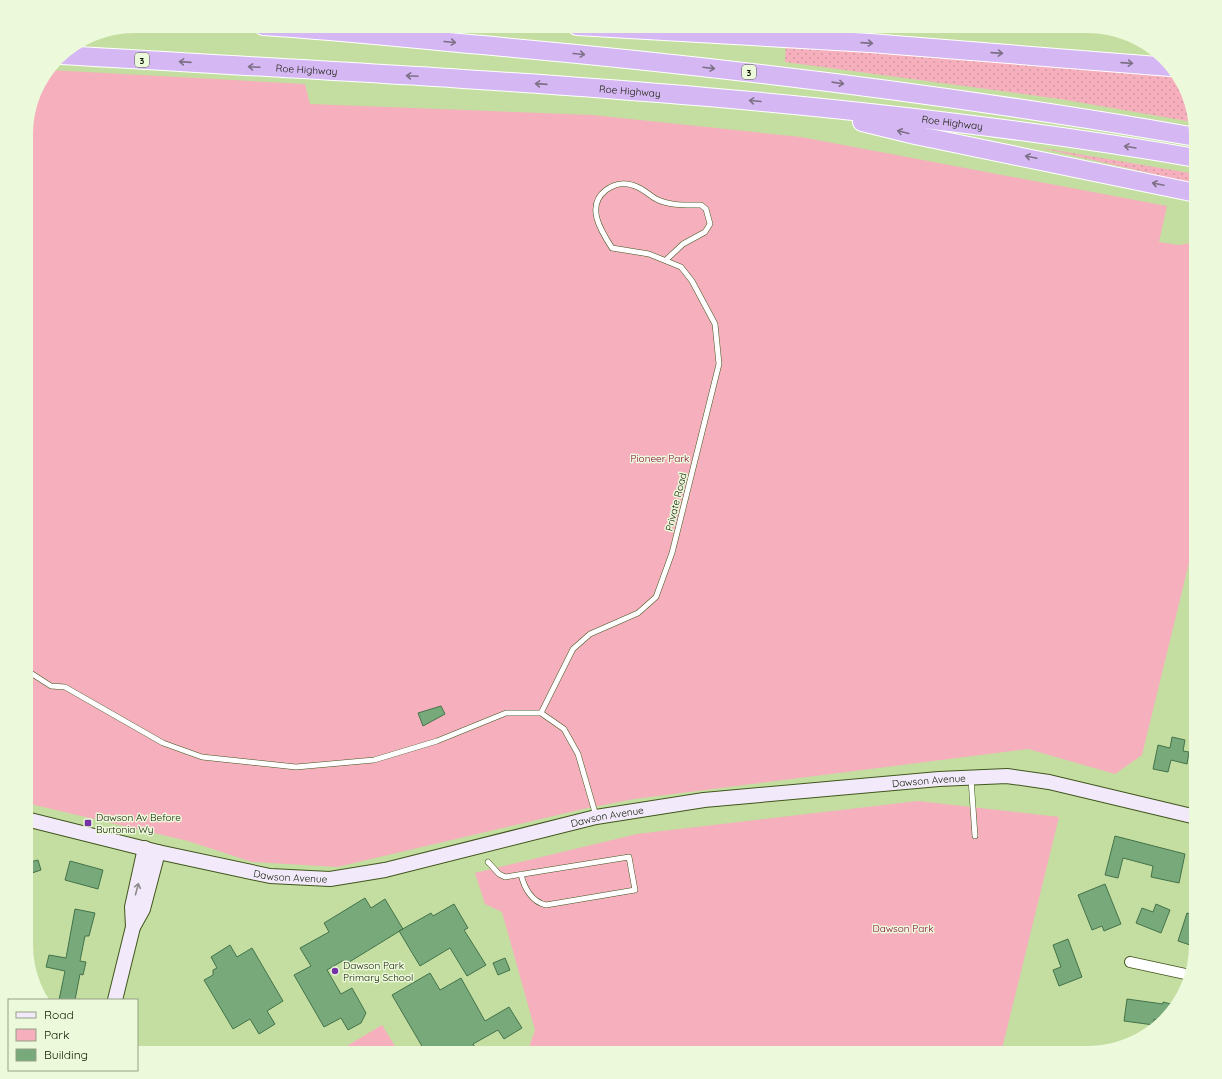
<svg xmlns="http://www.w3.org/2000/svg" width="1222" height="1079" font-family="Quicksand,sans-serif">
	<defs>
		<pattern id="grass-dots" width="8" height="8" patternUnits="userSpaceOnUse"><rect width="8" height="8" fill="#f6afbc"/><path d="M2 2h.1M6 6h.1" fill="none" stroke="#d296a0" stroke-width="1.8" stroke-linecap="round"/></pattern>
		<pattern id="forest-firs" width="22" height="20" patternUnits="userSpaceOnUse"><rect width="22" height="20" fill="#f6afbc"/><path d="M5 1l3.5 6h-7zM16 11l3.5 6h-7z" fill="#d296a0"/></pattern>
	</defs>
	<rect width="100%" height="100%" fill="#c4dea1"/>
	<path fill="url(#grass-dots)" d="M786 43 1174 72 1188 93 1193 122 1060 99 785 62Z
		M1037 147 1196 174V184Z"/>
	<path fill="url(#forest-firs)" d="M1049 26H1088L1126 34Z"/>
	<path fill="#f6afbc" d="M50 70 305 84 310 104 592 115 801 137 1167 206 1159 242 1179 245 1196 242V534L1142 755 1115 774 1028 749 634 799 583 809 337 867 252 862 188 841 26 803V127L37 87Z
		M918 801 1059 817 1001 1053H527L535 1030 502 912 485 904 475 873 637 834Z
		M382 1025 398 1051 395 1053H335Z"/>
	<path fill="#77a97b" stroke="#447349" d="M441 706 445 714 423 726 418 713Z
		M1172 737 1185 740 1183 751 1189 752 1187 764 1171 760 1168 772 1153 769 1158 745 1170 748Z
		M1115 836 1185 854 1179 883 1151 877 1153 866 1123 858 1118 878 1105 875Z
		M38 860 41 870 26 875V863Z
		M70 861 103 870 98 889 65 880Z
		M1105 884 1121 924 1104 931 1102 926 1092 930 1078 895Z
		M365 898 371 908 385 899 403 929 346 964 344 960 327 970 341 994 352 988 366 1013 361 1023 348 1030 341 1018 324 1027 294 975 311 966 300 948 329 932 324 923Z
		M454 904 468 928 464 930 486 965 467 976 450 948 420 966 399 931 431 913 433 916Z
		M1156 904 1170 910 1161 933 1136 923 1142 908 1153 912Z
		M75 909 95 913 89 936H85L80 961 86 962 83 975 80 974 75 1000H59L65 971 46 967 49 955 66 958Z
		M1187 913 1196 916V947L1178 941Z
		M1068 939 1082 977 1059 986 1053 970 1061 967 1053 945Z
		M230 945 237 957 252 948 283 1001 267 1011 275 1024 259 1034 250 1019 233 1029 204 980 213 975V970L217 968 211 957Z
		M505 958 510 970 498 975 493 963Z
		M430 973 440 990 461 978 485 1021 509 1007 522 1028 504 1039 498 1030 473 1044 479 1053H426L392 995Z
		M1127 999 1163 1004V1002L1175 1005 1163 1022 1154 1019V1025L1124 1021Z"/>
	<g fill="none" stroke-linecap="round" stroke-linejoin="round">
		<g stroke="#41551d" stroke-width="6">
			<path id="lane" d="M26 670 51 686 65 687 163 743 202 757 296 767 374 760 437 741 506 713H541L564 729 578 754 596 816
				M541 713 573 649 590 634 638 613 656 597 672 553 719 364 715 324 692 281 681 267 649 254 612 248C601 231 585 206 606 190 614 184 622 182 632 185 641 187 648 194 656 199 670 206 685 205 701 205L706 209 710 224 705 232 683 244 666 260
				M971 779 975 836
				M488 862 499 874 505 877 629 857 635 890 546 905C532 902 524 888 521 874"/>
		</g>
		<g stroke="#41551d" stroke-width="12">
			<path id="street" d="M1130 962 1190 975"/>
		</g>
		<g stroke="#41551d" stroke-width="16">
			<g id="secondary">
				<path id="s1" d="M26 819 158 852 270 876 330 879 385 870 596 817 704 800 939 779 1007 776 1049 782 1196 817"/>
				<path d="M133 927 132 907 145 848"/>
				<path d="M115 1000 133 927 143 909 158 852"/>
			</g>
		</g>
		<g stroke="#fff" stroke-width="20">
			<g id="highway">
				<path d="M263 26C343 31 423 40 503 47 735 68 966 97 1196 137"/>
				<path d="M577 26 870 43 1170 67"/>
				<path d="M394 27 444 26"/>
				<path id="s2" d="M61 55C441 78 821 93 1196 158"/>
				<path d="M862 122 915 135 1196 193"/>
			</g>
		</g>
		<use href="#lane" stroke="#fff" stroke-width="5"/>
		<use href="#street" stroke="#fff" stroke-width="10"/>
		<use href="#secondary" stroke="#f2eafb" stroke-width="14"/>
		<use href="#highway" stroke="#d5b8f3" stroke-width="18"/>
	</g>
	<defs><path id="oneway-shaft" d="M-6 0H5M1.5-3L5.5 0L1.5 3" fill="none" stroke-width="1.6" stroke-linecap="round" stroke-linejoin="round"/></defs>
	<g stroke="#7d7087">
		<use href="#oneway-shaft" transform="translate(450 42) rotate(5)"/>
		<use href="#oneway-shaft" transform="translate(867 43) rotate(4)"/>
		<use href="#oneway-shaft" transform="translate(997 53) rotate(4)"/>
		<use href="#oneway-shaft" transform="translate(579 54) rotate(5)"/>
		<use href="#oneway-shaft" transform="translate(185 62) rotate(-176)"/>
		<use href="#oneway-shaft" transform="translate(1127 63) rotate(4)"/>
		<use href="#oneway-shaft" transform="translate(254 67) rotate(-177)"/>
		<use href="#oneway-shaft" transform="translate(709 68) rotate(7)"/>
		<use href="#oneway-shaft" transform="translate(412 76) rotate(-177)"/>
		<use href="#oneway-shaft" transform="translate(838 83) rotate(8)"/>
		<use href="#oneway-shaft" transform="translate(541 84) rotate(-176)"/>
		<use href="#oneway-shaft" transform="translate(755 101) rotate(-175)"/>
		<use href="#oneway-shaft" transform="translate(903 132) rotate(-166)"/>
		<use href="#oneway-shaft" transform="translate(1130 147) rotate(-171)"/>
		<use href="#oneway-shaft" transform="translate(1031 157) rotate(-168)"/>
		<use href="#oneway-shaft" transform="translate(1158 184) rotate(-168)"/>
	</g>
	<use stroke="#8d8c8b" href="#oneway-shaft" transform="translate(137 889) rotate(-75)"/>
	<g fill="#7533a7" stroke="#ecfadb" stroke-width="1.5">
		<rect x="84" y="819" width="8" height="8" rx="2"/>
		<circle cx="335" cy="971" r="4"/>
	</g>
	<g text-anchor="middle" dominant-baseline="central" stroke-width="3" stroke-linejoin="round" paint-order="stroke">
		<g fill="#ecfadb" stroke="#535c44" stroke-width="1">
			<rect x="135" y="53" width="14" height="14" rx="3"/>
			<rect x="742" y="65" width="14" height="14" rx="3"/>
		</g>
		<g font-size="9" font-weight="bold" fill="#111903">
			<text x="142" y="60">3</text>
			<text x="749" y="72">3</text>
		</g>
		<g font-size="10" fill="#111903" stroke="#ecfadb">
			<text stroke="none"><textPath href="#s2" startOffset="246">Roe Highway</textPath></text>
			<text stroke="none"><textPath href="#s2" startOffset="570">Roe Highway</textPath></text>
			<text stroke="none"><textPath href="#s2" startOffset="894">Roe Highway</textPath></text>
			<text transform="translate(676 502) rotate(-76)">Private Road</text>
			<text stroke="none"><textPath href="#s1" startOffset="919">Dawson Avenue</textPath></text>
			<text stroke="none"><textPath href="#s1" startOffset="595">Dawson Avenue</textPath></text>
			<text stroke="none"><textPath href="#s1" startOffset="271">Dawson Avenue</textPath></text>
		</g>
		<g font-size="10" fill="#820738" stroke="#ecfadb">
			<text x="660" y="458">Pioneer Park</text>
			<text x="903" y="928">Dawson Park</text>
		</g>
		<g font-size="10" fill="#111903" stroke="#ecfadb" text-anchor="start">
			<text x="96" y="817">Dawson Av Before<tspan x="96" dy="12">Burtonia Wy</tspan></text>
			<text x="343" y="965">Dawson Park<tspan x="343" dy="12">Primary School</tspan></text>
		</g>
	</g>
	<path d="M0 0H1222V1079H0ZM134 33H1088A101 101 0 0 1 1189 134V945A101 101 0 0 1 1088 1046H134A101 101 0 0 1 33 945V134A101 101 0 0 1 134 33Z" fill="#ecfadb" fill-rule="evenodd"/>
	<rect x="8" y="999" width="130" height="72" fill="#ecfadb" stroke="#94a085"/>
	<rect x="16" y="1012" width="20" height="6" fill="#f2eafb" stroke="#94a085"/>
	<text x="44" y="1019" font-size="12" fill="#111903">Road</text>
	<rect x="16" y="1029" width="20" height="12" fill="#f6afbc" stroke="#94a085"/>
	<text x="44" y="1039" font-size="12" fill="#111903">Park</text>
	<rect x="16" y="1049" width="20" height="12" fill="#77a97b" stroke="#94a085"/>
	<text x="44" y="1059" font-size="12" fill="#111903">Building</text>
</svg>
